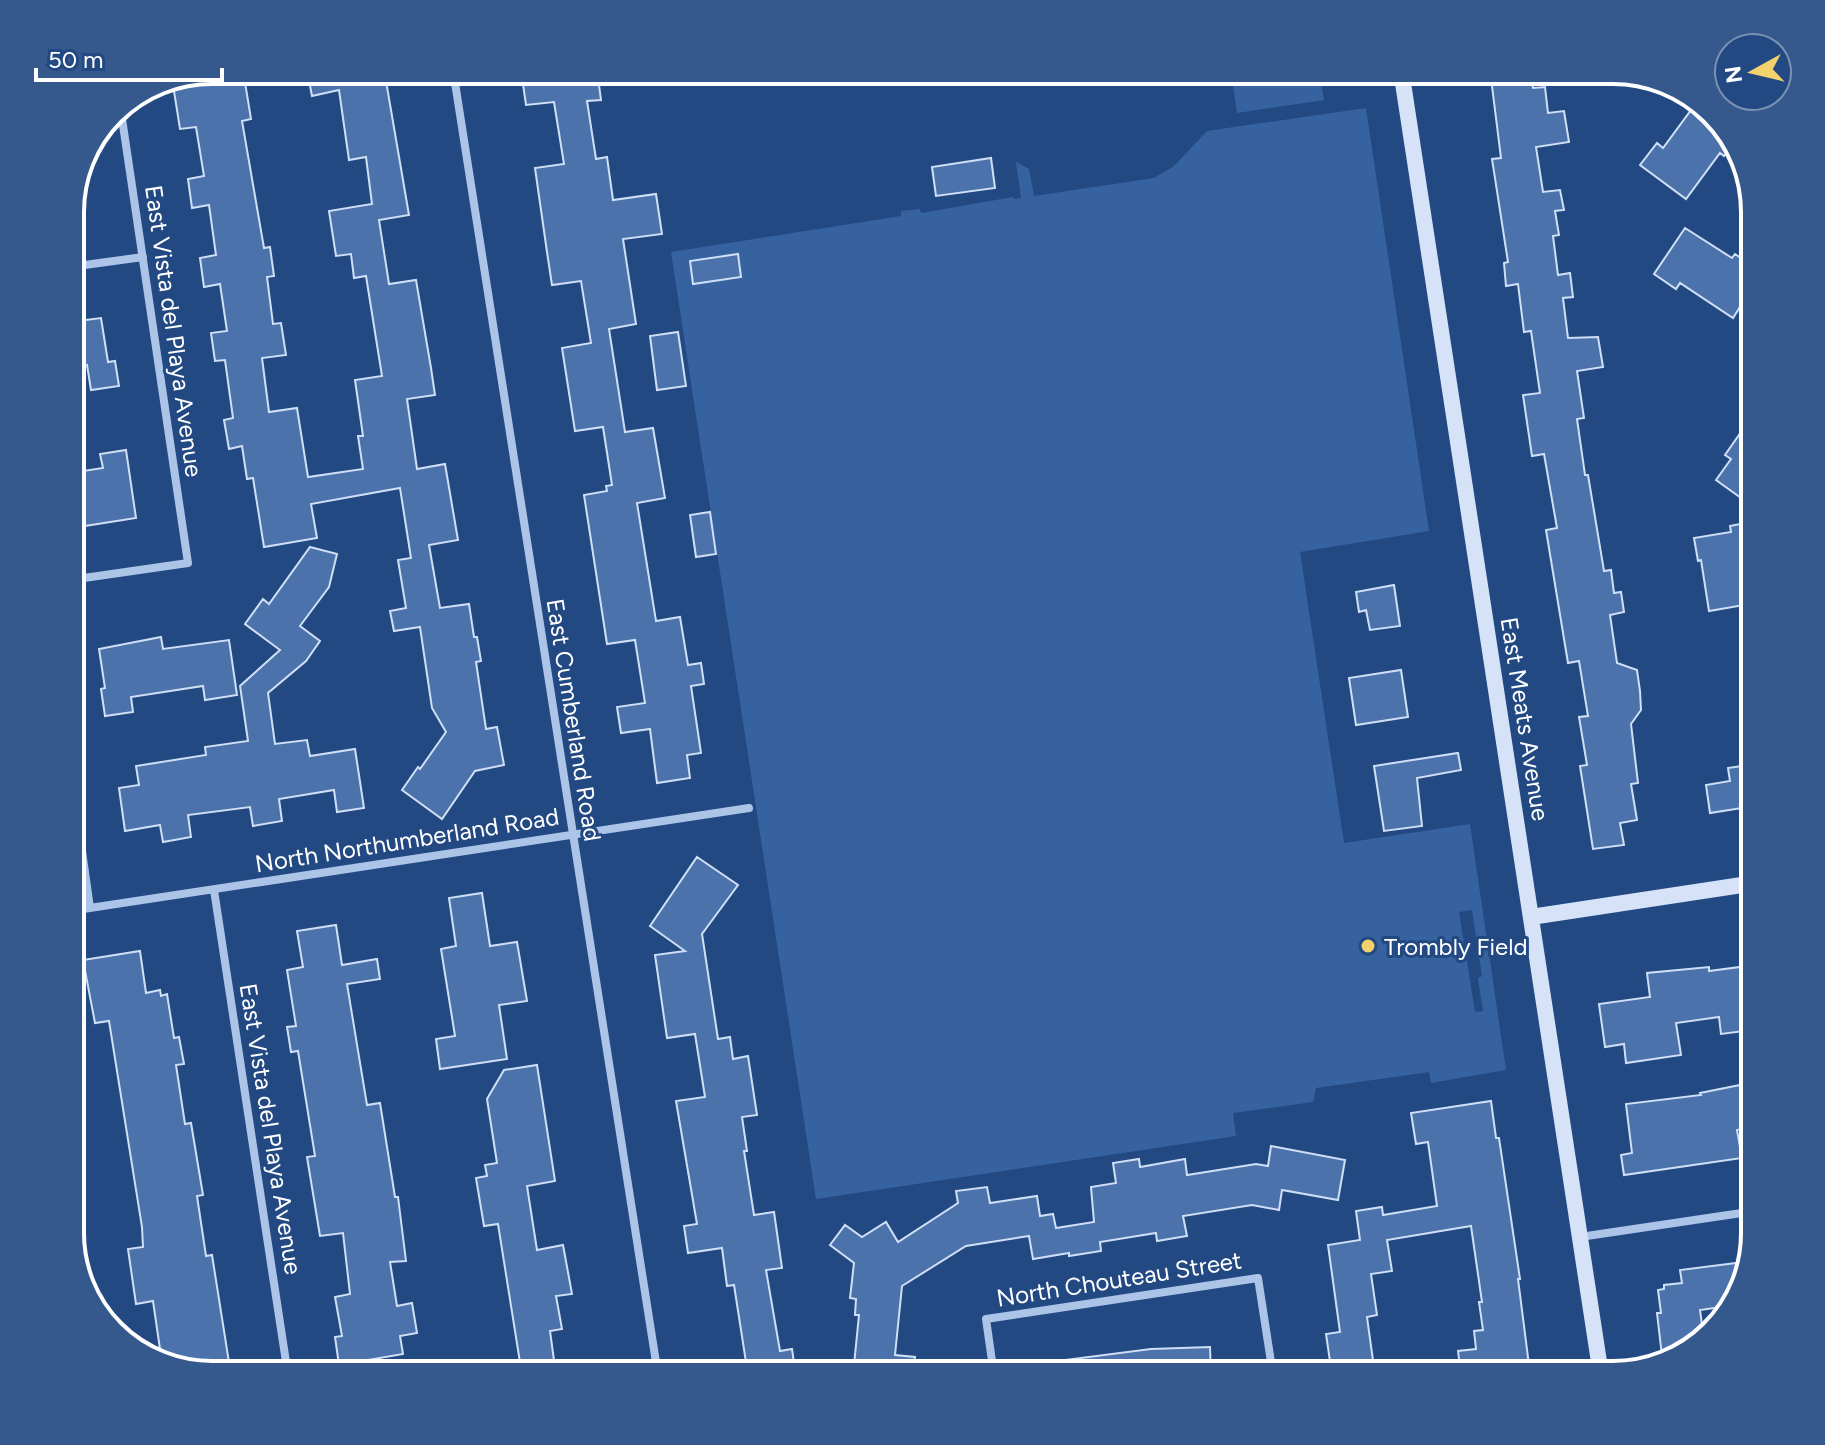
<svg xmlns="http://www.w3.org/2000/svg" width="1825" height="1445" font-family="Figtree,sans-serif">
	<rect width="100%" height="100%" fill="#234983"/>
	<path fill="#3762a0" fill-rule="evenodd" d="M1248 70H1319L1324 100 1237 113 1231 73Z
		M1366 108 1429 531 1300 552 1344 843 1470 824 1506 1070 1431 1083 1429 1072 1316 1088 1313 1102 1233 1113 1236 1136 816 1199 671 252 901 216V211L920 209 921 213 1013 197 1014 199 1021 198 1016 162 1029 169 1034 196 1154 178 1174 166 1207 131ZM1472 910 1482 976 1478 978 1483 1011 1475 1012 1459 912Z"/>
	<path fill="#4b72ab" stroke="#cfdff6" stroke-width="2" d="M212 70H243L251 119 242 121 264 248 270 247 274 276 267 277 273 324 281 323 286 355 262 358 269 412 297 408 308 477 363 469 358 436H363L355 380 382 376 366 276 354 278 351 254 336 256 329 211 372 204 366 157 349 160 339 90 312 96 307 70H392L393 79 386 81 409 215 379 220 389 284 416 280 431 368 435 395 407 399 417 469 445 464 458 540 429 545 440 608 469 604 474 637H477L481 661 476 662 486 729 497 727 504 765 475 771 442 819 402 790 418 767 420 769 446 732 432 708 420 627 394 631 390 611 406 608 398 560 411 558 400 488 311 504 317 538 264 547 253 478 247 479 242 446 229 449 224 420 233 418 225 360 215 361 211 333 227 331 220 284 204 287 200 258 216 255 209 205 192 208 188 179 204 176 196 127 180 129 173 85Z
		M521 70H597L601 100 587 101 596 159 607 157 613 200 656 194 662 234 623 239 636 324 609 329 625 432 653 428 665 498 637 503 656 621 680 617 688 665 701 663 704 684 691 686 701 753 687 755 690 778 657 783 650 729 621 733 617 707 645 703 635 640 607 644 584 495 607 491 606 486 612 485 603 427 575 431 562 348 591 343 581 281 552 285 547 252 535 168 564 164 554 102 526 105Z
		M1490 70H1530L1533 88 1545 87 1548 113 1564 111 1569 142 1536 147 1543 192 1560 190 1564 210 1555 211 1559 235 1553 236 1558 275 1570 273 1573 297 1563 298 1568 338 1598 337 1603 367 1577 371 1584 418 1577 419 1585 475H1588L1604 571 1611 570 1614 593 1621 592 1624 612 1610 615 1617 663 1637 670 1640 691 1641 710 1631 724 1638 783 1631 784 1637 820 1620 823 1624 845 1593 849 1580 766 1587 765 1579 717 1588 716 1579 661 1568 663 1546 530 1557 528 1544 454 1532 456 1523 395 1540 393 1531 331 1524 332 1518 284 1506 286 1504 263 1508 262 1492 159 1501 158Z
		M1697 102 1714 114 1735 142 1724 156 1720 153 1686 199 1640 165 1657 143 1663 148Z
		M991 158 995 188 936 196 932 167Z
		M1685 228 1732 258 1735 254 1755 268V277L1742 297 1745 299 1733 318 1680 283 1676 289 1654 274Z
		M738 254 741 277 693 284 690 261Z
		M101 318 108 362 115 361 119 386 91 390 87 365 70 368V322Z
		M678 332 686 386 657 390 650 336Z
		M1755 412V508L1716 480 1731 459 1725 455Z
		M126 450 136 518 72 528 70 473 103 468 100 454Z
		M710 512 716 554 696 557 690 515Z
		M1755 521V551L1742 553 1750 604 1709 611 1701 560 1698 561 1694 538 1731 532 1730 526Z
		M310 547 337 554 329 587 300 626 320 641 306 661 268 693 275 744 307 740 310 756 355 749 364 808 337 812 334 790 279 799 282 821 253 826 250 807 188 815 191 837 163 842 160 825 125 831 119 788 139 785 136 766 206 755 205 747 248 741 240 686 280 650 245 624 263 599 269 604Z
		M1394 585 1400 626 1370 630 1366 610 1359 612 1356 592Z
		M161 637 163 649 229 640 237 695 205 700 203 686 131 697 133 712 105 716 101 689 105 688 99 649Z
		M1401 670 1408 717 1356 725 1349 678Z
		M1458 753 1461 770 1417 778 1422 826 1384 831 1374 766Z
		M1755 764V806L1710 813 1706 785 1730 781 1728 768Z
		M697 857 738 885 702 934 718 1039 730 1037 733 1059 748 1056 757 1115 742 1117 747 1151H744L754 1215 774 1212 782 1268 766 1270 780 1351 792 1349 795 1370 764 1375H748L734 1285 727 1286 722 1248 688 1253 684 1226 697 1224 676 1101 705 1097 695 1034 667 1038 655 955 685 951 650 926Z
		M482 893 490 946 517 942 527 1001 499 1005 507 1059 440 1069 436 1039 455 1036 441 949 456 946 449 898Z
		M336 925 342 965 377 959 380 979 347 984 367 1105 380 1103 395 1197H398L406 1261 390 1262 397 1306 412 1303 417 1333 400 1336 403 1354 339 1365 335 1337 342 1336 335 1297 350 1294 343 1233 320 1236 307 1157 315 1156 298 1051 291 1052 287 1027 296 1026 287 970 303 967 297 931Z
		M140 951 146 993 160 990 161 996 167 994 174 1038 179 1037 184 1064 176 1065 185 1124 191 1123 203 1195 197 1196 206 1256 212 1255 231 1375H211L161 1356 153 1301 136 1304 128 1249 143 1247 142 1227 109 1021 95 1023 83 960Z
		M1755 965V1016L1743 1017 1745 1031 1721 1034 1719 1017 1676 1023 1681 1055 1626 1063 1624 1044 1605 1047 1599 1004 1650 997 1647 973 1709 967V971Z
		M537 1065 555 1181 527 1186 537 1250 563 1245 572 1294 556 1296 562 1329 550 1331 556 1375H522L498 1224 484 1226 476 1178 487 1176 485 1165 497 1163 487 1099 504 1070Z
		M1740 1085 1741 1090 1755 1088V1127L1737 1130 1742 1158 1624 1175 1621 1155 1632 1153 1626 1104 1701 1095 1700 1093Z
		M1491 1101 1496 1138H1499L1520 1279H1518L1530 1373 1461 1375 1458 1351 1476 1349 1474 1331 1483 1330 1479 1302H1482L1471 1226 1387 1240 1392 1271 1371 1274 1377 1315 1367 1317 1375 1375H1332L1326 1334 1340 1332 1328 1245 1360 1240 1356 1211 1382 1207 1383 1215 1437 1206 1428 1142 1416 1144 1411 1113Z
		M1271 1146 1345 1160 1338 1200 1282 1190 1279 1210 1252 1205 1183 1216 1187 1236 1157 1241 1156 1233 1100 1242 1101 1251 1069 1256V1253L1033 1259 1029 1236 966 1246 902 1286 895 1355 915 1357 913 1375H874V1368L854 1365 859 1315H855L856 1299 850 1298 854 1263 830 1245 845 1225 862 1237 886 1222 898 1242 958 1203 956 1191 987 1187 990 1203 1037 1196 1040 1216 1053 1214 1056 1228 1094 1222 1091 1187 1116 1183 1113 1163 1139 1159 1140 1167 1185 1159 1187 1175 1256 1164 1268 1166Z
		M1744 1262 1728 1306 1700 1310 1704 1339 1686 1353 1662 1356 1657 1313H1661L1658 1290 1664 1289V1285L1682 1283 1680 1270Z
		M1210 1347 1211 1375H1050L1049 1362 1151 1349Z"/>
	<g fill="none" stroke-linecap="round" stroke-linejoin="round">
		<path stroke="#abc4e8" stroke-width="8" d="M453 70 658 1375
			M70 267 143 257
			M70 580 188 563 120 105
			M70 765 90 908
			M214 890 288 1375
			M70 911 749 808
			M1580 1237 1755 1211
			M994 1375 986 1319 1258 1278 1273 1375"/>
		<path stroke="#d6e2f7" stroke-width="16" d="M1401 70 1601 1375
			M1531 917 1755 883"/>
	</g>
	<circle fill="#f3d26e" stroke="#234983" stroke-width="3" cx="1368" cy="946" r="8"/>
	<g text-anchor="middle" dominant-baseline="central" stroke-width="6" stroke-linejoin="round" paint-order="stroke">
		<g font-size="24" fill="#fff" stroke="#234983">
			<text transform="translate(174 331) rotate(82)">East Vista del Playa Avenue</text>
			<text transform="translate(1525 719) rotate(81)">East Meats Avenue</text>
			<text transform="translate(574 720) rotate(81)">East Cumberland Road</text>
			<text transform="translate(407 840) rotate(-9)">North Northumberland Road</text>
			<text transform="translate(271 1129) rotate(81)">East Vista del Playa Avenue</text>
			<text transform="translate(1119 1279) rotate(-9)">North Chouteau Street</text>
		</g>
		<g font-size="24" fill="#fff" stroke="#234983" text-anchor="start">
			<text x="1384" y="946">Trombly Field</text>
		</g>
	</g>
	<path d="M0 0H1825V1445H0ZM212 84H1613A128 128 0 0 1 1741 212V1233A128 128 0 0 1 1613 1361H212A128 128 0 0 1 84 1233V212A128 128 0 0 1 212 84Z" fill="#35588d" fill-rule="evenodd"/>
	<path fill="none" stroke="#fff" stroke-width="4" d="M212 84H1613A128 128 0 0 1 1741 212V1233A128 128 0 0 1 1613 1361H212A128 128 0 0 1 84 1233V212A128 128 0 0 1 212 84Z"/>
	<g transform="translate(1753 72) rotate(262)"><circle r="38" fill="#234983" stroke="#7b92b5" stroke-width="2"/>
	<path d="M0-6L14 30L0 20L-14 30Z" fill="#f3d26e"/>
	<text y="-12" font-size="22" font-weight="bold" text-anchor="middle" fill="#ffffff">N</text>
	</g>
	<path d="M36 68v12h186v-12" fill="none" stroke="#ffffff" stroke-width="4"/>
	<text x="48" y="68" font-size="24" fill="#ffffff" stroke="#234983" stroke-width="6" paint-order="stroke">50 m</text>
</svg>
